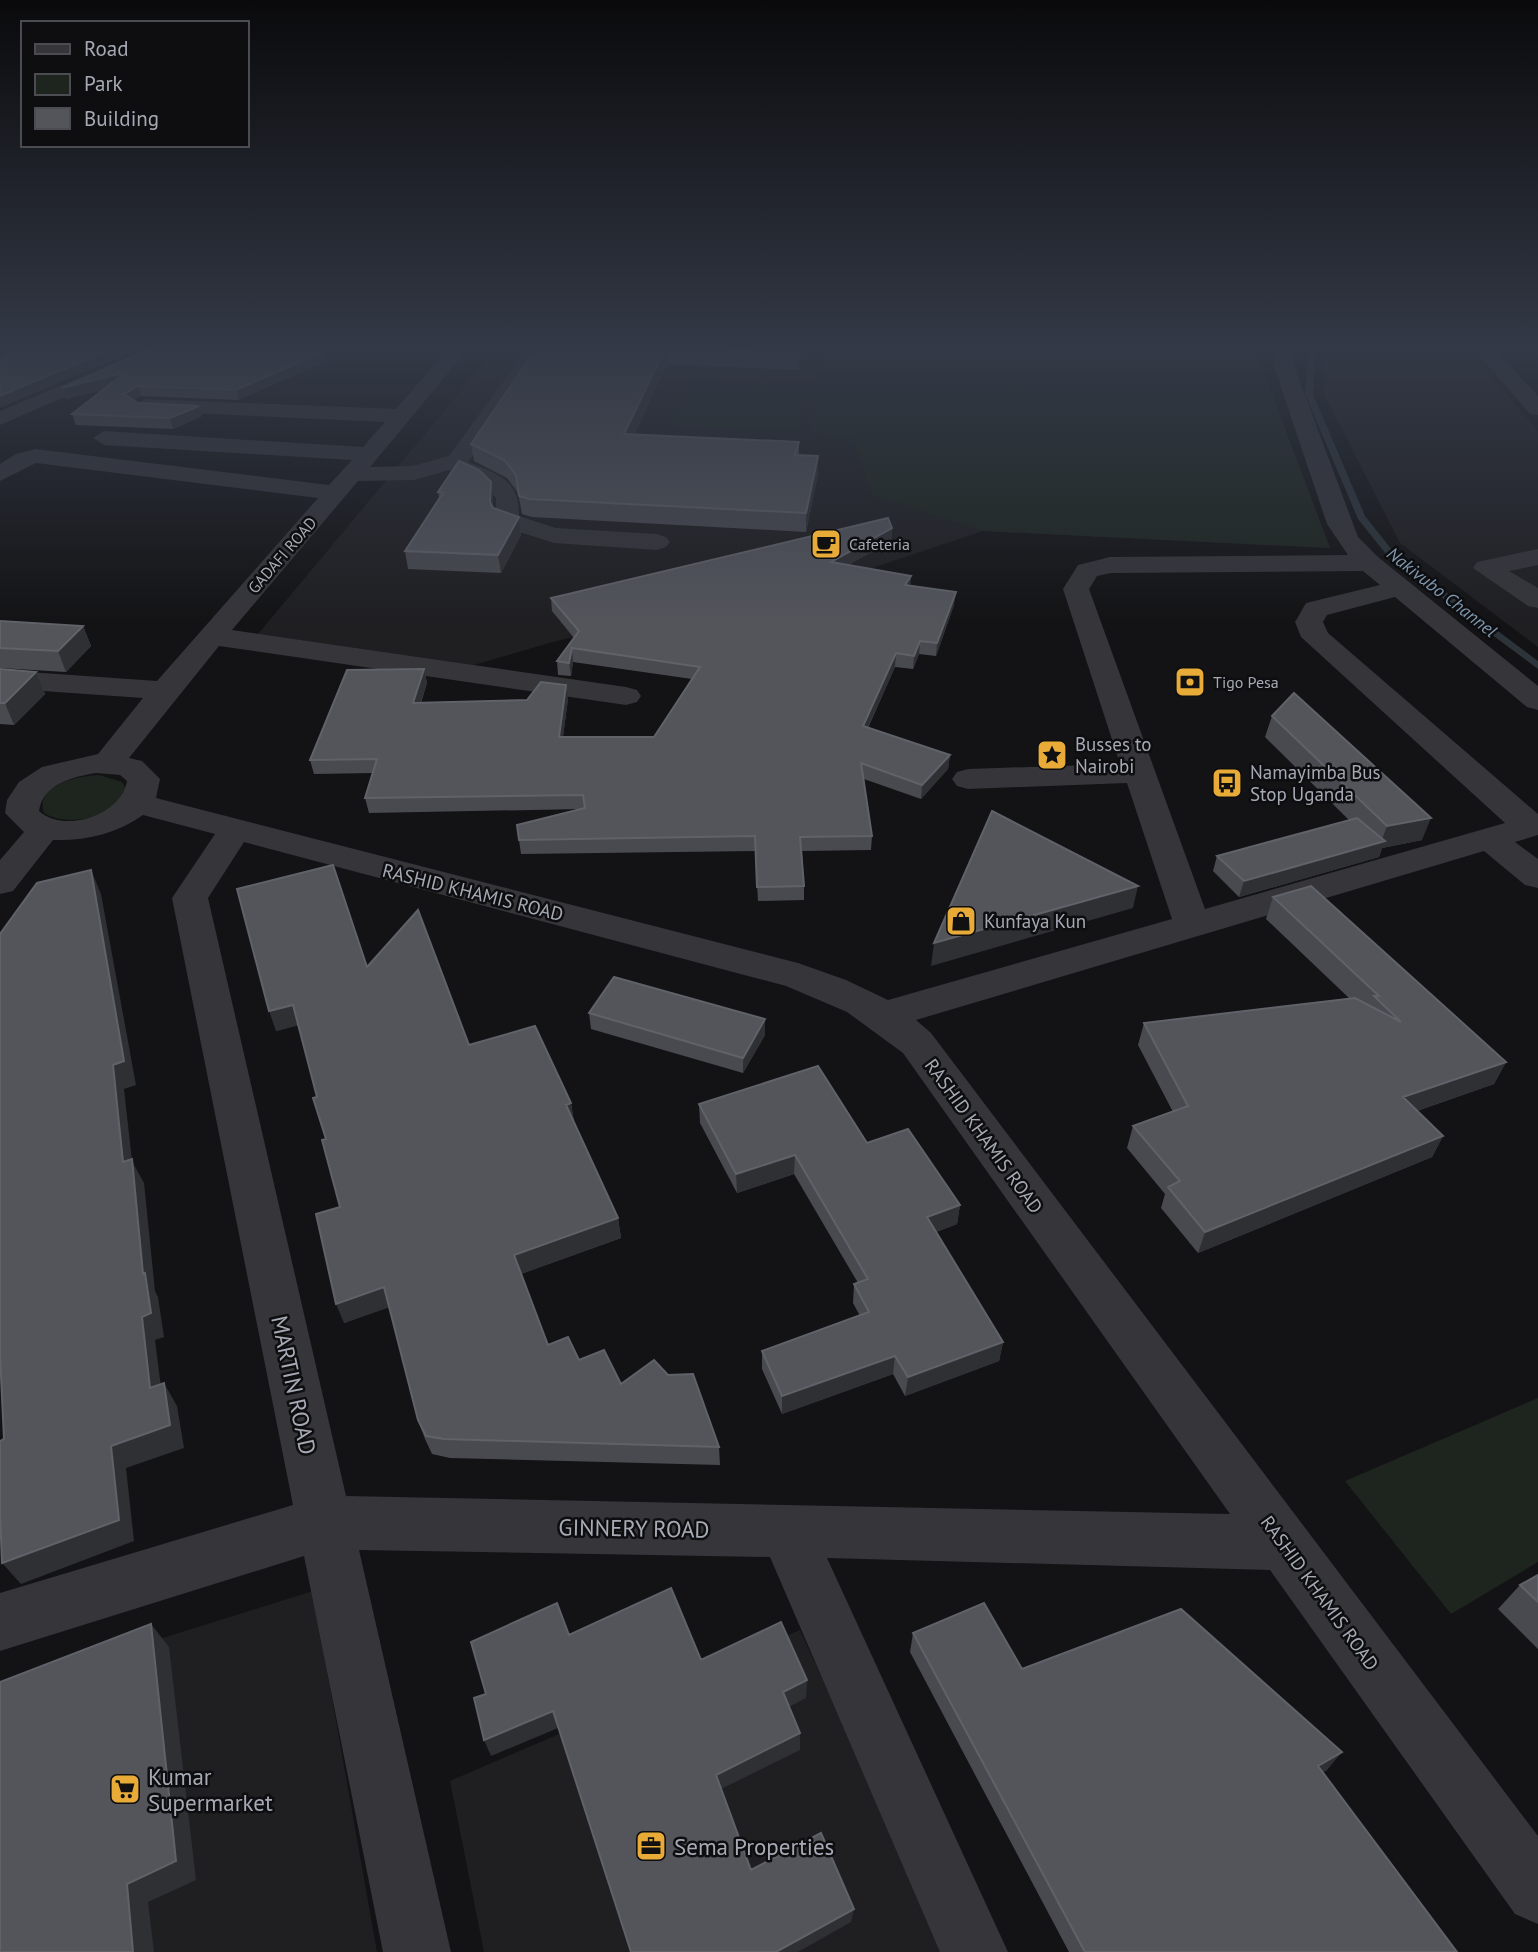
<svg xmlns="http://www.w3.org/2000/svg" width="1538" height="1952" font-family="'PT Sans',sans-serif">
	<rect width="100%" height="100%" fill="#131315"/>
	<path fill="#1f1f22" d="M496 349H1255L1330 548 983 531 863 571 766 590 553 642 474 665 258 634Z
		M1324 349H1466L1538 431V647L1400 543 1324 394Z
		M313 1591 377 1952H0V1689Z
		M800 1630 947 1952H484L450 1781Z"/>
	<path fill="#1e251f" d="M824 349H1255L1330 548 983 531 872 495 853 439 811 432Z
		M693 382 809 386 798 431 674 426Z
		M99 775 122 782 126 789C116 818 68 828 44 813 34 784 79 776 99 775Z
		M1538 1398V1562L1451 1614 1345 1481Z"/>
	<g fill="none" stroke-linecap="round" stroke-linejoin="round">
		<path fill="#2c343a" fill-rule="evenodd" d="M1309 349H1316L1313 394 1365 516 1396 555 1538 661V669L1390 559 1358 519 1305 394Z"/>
		<path fill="#35353a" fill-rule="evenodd" d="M147 349H174L0 425V411Z
			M448 349H468L370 467 413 466 449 456 527 349H546L468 462C497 474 520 479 519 516L556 528 657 534 666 537 670 542 666 547 657 550 554 543 498 525 495 520 496 498 483 485 449 470 414 480 358 481 232 630 626 687 637 690 641 696 637 702 626 705 219 646 129 758 142 761 160 779 156 798 798 963 846 980 888 1000 1172 919 1127 783 968 789 957 786 952 779 957 772 968 769 1120 764 1063 589 1078 565 1110 557 1348 555 1327 524 1273 363 1274 349H1294L1293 363 1358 537 1378 557 1538 686V710L1527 707 1395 597 1327 615 1323 622 1328 633 1538 814V835L1515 842 1538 859V888L1525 885 1484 851 916 1020 931 1033 1538 1836V1924L1515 1914 1270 1570 827 1558 1008 1952H940L770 1557 359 1550 451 1952H383L304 1556 0 1651V1593L293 1505 172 898 215 834 143 815C116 834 86 841 53 840L13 891 0 894V860L24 832 5 813 7 800 19 782 42 767 98 754 143 698 0 688V670L157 681 318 498 36 463 0 481V464L16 454 35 449 329 485 352 460 104 445 93 438 104 431 363 447 385 422 145 411 134 405 145 399 396 409ZM1363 571 1380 585 1306 603 1295 622 1301 637 1505 823 1205 909 1089 589 1097 576 1111 573ZM96 773 120 775 127 781C122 815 64 834 39 811 43 784 72 777 96 773ZM244 842 786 986 847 1012 903 1053 1230 1514 346 1496 208 898Z
			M1474 349H1494L1538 396V415L1530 414Z
			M1538 549V565L1509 571 1538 588V608L1528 606 1473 568 1477 562Z"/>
	</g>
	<path fill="#494a50" d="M536 349H806L798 370 667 364 634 435 799 442V455L818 456V474L806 532 532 517 522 514 518 493 507 478 474 461 471 444Z
		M327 361 238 400 141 396 134 400 138 403 202 416 173 429 76 425 72 414 105 389 66 399 62 388Z
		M438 492 493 499V508L519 517 521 535 501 573 408 569 405 551 439 498Z
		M892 528 891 541 848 565 911 576 910 585 954 605 936 656 919 654 913 669 895 667 868 728 950 755 948 769 921 799 864 779 872 836 871 850 802 851 804 886V900L758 901 755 851 521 854 519 840 581 809 369 813 365 798 373 773 314 774 310 760 424 669 427 683 421 703 568 699 563 737H654L692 679 573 662 571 676 558 675 557 661 574 638 552 611 551 598Z
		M0 621 83 626 91 646 66 672 0 668Z
		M0 669 36 672 45 694 14 725 0 724Z
		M1272 716 1422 840 1382 848 1379 857 1239 897 1213 871 1217 856 1349 820 1265 737Z
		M1273 897 1506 1062 1494 1084 1417 1111 1443 1136 1432 1157 1198 1253 1161 1208 1165 1194 1127 1148 1133 1126 1173 1112 1138 1045 1144 1023 1350 999 1266 919Z
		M367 967 469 1045 571 1103 574 1122 618 1218 621 1238 521 1274 548 1345 579 1360 621 1384 719 1447 720 1465 450 1458 432 1454 425 1439 418 1420 389 1307 344 1323 340 1207 317 1097 298 1025 276 1031Z
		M589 1013 765 1019V1035L743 1073 591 1029Z
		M699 1104 867 1143 960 1205 957 1224 936 1232 1003 1342 999 1361 905 1396 893 1374 782 1414 762 1369V1351L860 1316 853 1303 854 1284 858 1283 794 1174 737 1193 700 1123Z
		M1538 1575V1649L1498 1609 1520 1585Z
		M913 1633 1327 1770 1323 1772 1457 1952H1069L910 1652Z"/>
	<path fill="#2f3034" d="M112 349H139L0 408V396Z
		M665 349 667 364 626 452 624 434Z
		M800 349H806L798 370V354Z
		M325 351 327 361 238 400 236 390Z
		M126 372 130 382 66 399 62 388Z
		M138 386 141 396 128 404 124 394Z
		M199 406 202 416 173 429 170 418Z
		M818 456V474L806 532V513Z
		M491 482 493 499 492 520 490 502Z
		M519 517 521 535 501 573 498 555Z
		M892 528 891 541 830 575 831 562Z
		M911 576 910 589 905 585Z
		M956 592 954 605 936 656 937 643Z
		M83 626 91 646 66 672 58 651Z
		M920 641 919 654 913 669 914 656Z
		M572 648 573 662 571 676 569 663Z
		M896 653 895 667 862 740 863 726Z
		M424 669 427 683 416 717 413 703Z
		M36 672 45 694 14 725 5 703Z
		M566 685 568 699 561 751 559 737Z
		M950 755 948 769 921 799 922 785Z
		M1431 818 1422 840 1382 848 1379 857 1239 897 1244 881 1381 842 1387 826Z
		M91 870 101 894 136 1085 124 1089 132 1161 144 1183 155 1291 158 1297 164 1337 155 1340 164 1411 150 1388 142 1317 143 1274 123 1162Z
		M1138 886 1133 908 931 966 934 943Z
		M293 1005 300 1025 276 1031 269 1011Z
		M765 1019V1035L743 1073V1058Z
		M1506 1062 1494 1084 1393 1119 1403 1097Z
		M571 1103 574 1123 566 1105Z
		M1443 1136 1432 1157 1198 1253 1205 1232Z
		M795 1155 794 1174 737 1193 736 1174Z
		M960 1205 957 1224 925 1236 927 1217Z
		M618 1218 621 1238 518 1275 514 1255Z
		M384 1287 390 1307 344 1323 336 1304Z
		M1003 1342 999 1361 905 1396 908 1377Z
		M895 1356 893 1374 782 1414V1396Z
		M164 1383 177 1406 184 1448 126 1468 134 1541 21 1584 2 1563 111 1446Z
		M151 1624 169 1647 196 1880 148 1902 154 1952H133L127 1884Z
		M807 1680 806 1698 783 1710V1692Z
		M553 1711 558 1728 491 1756 484 1740Z
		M800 1733V1750L717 1791 716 1775Z
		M1342 1752 1327 1770 1304 1783 1318 1766Z
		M854 1909 851 1922 798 1952H776Z"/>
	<path fill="#53555b" stroke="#606269" stroke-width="2" d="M13 349H112L0 396V358L4 357Z
		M151 349H318L325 351 236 390 138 386 124 394 138 403 199 406 170 418 72 414 126 372 62 388Z
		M536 349H665L624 434 799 442 795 455 818 456 806 513 529 499 519 496 516 475 504 460 471 444Z
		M695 349H800L798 354Z
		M459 461 479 470 491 482 490 502 493 508 519 517 498 555 405 551 443 493 438 492Z
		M888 518 892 528 831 562 911 576 905 585 956 592 937 643 920 641 914 656 896 653 863 726 950 755 922 785 861 763 872 836 800 837 804 886 757 887 755 836 519 840 517 825 585 808 583 795 365 798 377 759 310 760 347 670 424 669 413 703 527 700 541 682 566 685 559 737H654L700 667 572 648 569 663 557 661 579 631 551 598Z
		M0 621 83 626 58 651 0 648Z
		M0 669 36 672 5 703H0Z
		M1294 693 1431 818 1387 826 1272 716Z
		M992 811 1138 886 934 943Z
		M1357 818 1385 841 1244 881 1217 856Z
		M333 865 367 967 418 910 469 1045 535 1026 571 1103 566 1105 618 1218 514 1255 548 1345 568 1337 579 1360 604 1350 621 1384 654 1360 668 1375 693 1374 719 1447 444 1439 426 1436 418 1420 384 1287 336 1304 316 1214 340 1207 322 1140 326 1139 313 1098 317 1097 293 1005 269 1011 237 889Z
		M91 870 124 1061 113 1065 123 1162 132 1159 143 1274 145 1273 151 1313 142 1317 150 1388 164 1383 170 1425 111 1446 119 1520 2 1563 0 1513V1441L4 1439 0 1355V934L37 883Z
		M1311 886 1506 1062 1403 1097 1443 1136 1205 1232 1168 1187 1180 1181 1133 1126 1188 1106 1144 1023 1355 998 1401 1022 1374 996H1379L1273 897Z
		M614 977 765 1019 743 1058 589 1013Z
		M818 1066 867 1143 908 1129 960 1205 927 1217 1003 1342 908 1377 895 1356 782 1396 762 1351 869 1312 854 1284 868 1279 795 1155 736 1174 699 1104Z
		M1538 1575V1602L1520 1585Z
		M671 1588 701 1660 781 1622 807 1680 783 1692 800 1733 716 1775 751 1870 821 1833 854 1909 776 1952H631L553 1711 484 1740 474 1698 486 1694 471 1642 557 1603 569 1635Z
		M984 1603 1022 1669 1181 1609 1342 1752 1318 1766 1457 1952H1085L913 1633Z
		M151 1624 176 1861 127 1884 133 1952H0V1682Z"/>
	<linearGradient id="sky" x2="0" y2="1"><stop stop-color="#0a0a0c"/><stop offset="0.56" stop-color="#333946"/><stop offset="1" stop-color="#333946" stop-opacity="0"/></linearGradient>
	<rect width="1538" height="623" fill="url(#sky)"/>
	<defs>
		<g id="cafe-square" transform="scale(1.575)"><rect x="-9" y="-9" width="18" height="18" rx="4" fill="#e9ab37" stroke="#0e0e10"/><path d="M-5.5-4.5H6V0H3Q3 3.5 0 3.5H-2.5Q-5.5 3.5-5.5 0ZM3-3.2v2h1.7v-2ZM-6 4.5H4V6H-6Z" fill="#111"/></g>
		<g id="bank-square" transform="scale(1.575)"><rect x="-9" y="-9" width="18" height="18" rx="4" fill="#e9ab37" stroke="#0e0e10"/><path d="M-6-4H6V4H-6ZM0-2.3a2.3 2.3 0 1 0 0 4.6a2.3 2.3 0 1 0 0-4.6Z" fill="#111"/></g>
		<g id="sight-square" transform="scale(1.575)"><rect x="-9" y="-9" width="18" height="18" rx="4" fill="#e9ab37" stroke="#0e0e10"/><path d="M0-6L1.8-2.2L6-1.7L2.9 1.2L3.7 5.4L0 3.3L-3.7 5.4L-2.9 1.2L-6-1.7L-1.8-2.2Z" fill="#111"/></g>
		<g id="bus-square" transform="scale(1.575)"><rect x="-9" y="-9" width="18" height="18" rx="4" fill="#e9ab37" stroke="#0e0e10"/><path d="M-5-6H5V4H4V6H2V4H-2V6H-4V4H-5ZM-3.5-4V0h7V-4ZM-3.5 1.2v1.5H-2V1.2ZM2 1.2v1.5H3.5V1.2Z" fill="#111"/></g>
		<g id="shop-square" transform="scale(1.575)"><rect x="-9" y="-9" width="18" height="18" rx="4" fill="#e9ab37" stroke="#0e0e10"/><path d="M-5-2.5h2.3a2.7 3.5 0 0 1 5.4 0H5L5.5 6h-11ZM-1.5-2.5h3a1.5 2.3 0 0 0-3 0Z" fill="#111"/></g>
		<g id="supermarket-square" transform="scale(1.575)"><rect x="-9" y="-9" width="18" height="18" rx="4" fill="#e9ab37" stroke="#0e0e10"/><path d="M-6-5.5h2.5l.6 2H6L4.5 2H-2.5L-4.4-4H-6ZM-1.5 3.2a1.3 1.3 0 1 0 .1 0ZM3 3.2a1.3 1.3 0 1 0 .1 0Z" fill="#111"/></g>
		<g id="office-square" transform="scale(1.575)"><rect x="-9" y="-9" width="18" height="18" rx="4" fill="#e9ab37" stroke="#0e0e10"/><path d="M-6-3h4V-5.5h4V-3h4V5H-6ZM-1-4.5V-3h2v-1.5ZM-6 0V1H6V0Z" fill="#111"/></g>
	</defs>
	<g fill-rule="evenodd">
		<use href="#cafe-square" x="826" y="544"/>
		<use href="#bank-square" x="1190" y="682"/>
		<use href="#sight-square" x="1052" y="755"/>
		<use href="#bus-square" x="1227" y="783"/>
		<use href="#shop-square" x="961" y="921"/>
		<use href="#supermarket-square" x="125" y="1789"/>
		<use href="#office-square" x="651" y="1846"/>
	</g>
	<g text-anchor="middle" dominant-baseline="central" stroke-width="5" stroke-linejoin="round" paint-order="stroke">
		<g font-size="16" fill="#a6aab5" stroke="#0e0e10" text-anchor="start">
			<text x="849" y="544">Cafeteria</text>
			<text x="1213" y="682">Tigo Pesa</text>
		</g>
		<g font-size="16" fill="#a6aab5" stroke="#0e0e10">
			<text transform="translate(282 555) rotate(-49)">GADAFI ROAD</text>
		</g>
		<g font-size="18" font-style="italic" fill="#7e98af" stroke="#0e0e10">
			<text transform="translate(1442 592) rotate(38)">Nakivubo Channel</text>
		</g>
		<g font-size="19" fill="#a6aab5" stroke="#0e0e10" text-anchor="start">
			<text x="1075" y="744">Busses to<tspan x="1075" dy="22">Nairobi</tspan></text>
			<text x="1250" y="772">Namayimba Bus<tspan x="1250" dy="22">Stop Uganda</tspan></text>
			<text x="984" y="921">Kunfaya Kun</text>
		</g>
		<g font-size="19" fill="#a6aab5" stroke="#0e0e10">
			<text transform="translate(473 892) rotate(14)">RASHID KHAMIS ROAD</text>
			<text transform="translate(984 1136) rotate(54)">RASHID KHAMIS ROAD</text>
			<text transform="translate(1320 1593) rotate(54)">RASHID KHAMIS ROAD</text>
		</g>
		<g font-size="23" fill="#a6aab5" stroke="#0e0e10">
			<text transform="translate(294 1385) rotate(78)">MARTIN ROAD</text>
			<text transform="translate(634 1528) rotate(1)">GINNERY ROAD</text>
		</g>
		<g font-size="23" fill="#a6aab5" stroke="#0e0e10" text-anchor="start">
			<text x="148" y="1776">Kumar<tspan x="148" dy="26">Supermarket</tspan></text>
			<text x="674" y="1846">Sema Properties</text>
		</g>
	</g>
	<rect x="21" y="21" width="228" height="126" fill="#0e0e10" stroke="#4b4c52" stroke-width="2"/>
	<rect x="35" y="44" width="35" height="10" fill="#35353a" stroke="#4b4c52" stroke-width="2"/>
	<text x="84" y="56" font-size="21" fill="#a6aab5">Road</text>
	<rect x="35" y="74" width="35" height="21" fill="#1e251f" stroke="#4b4c52" stroke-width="2"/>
	<text x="84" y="91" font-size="21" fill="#a6aab5">Park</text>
	<rect x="35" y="108" width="35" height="21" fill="#53555b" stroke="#4b4c52" stroke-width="2"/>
	<text x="84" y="126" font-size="21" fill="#a6aab5">Building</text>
</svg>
